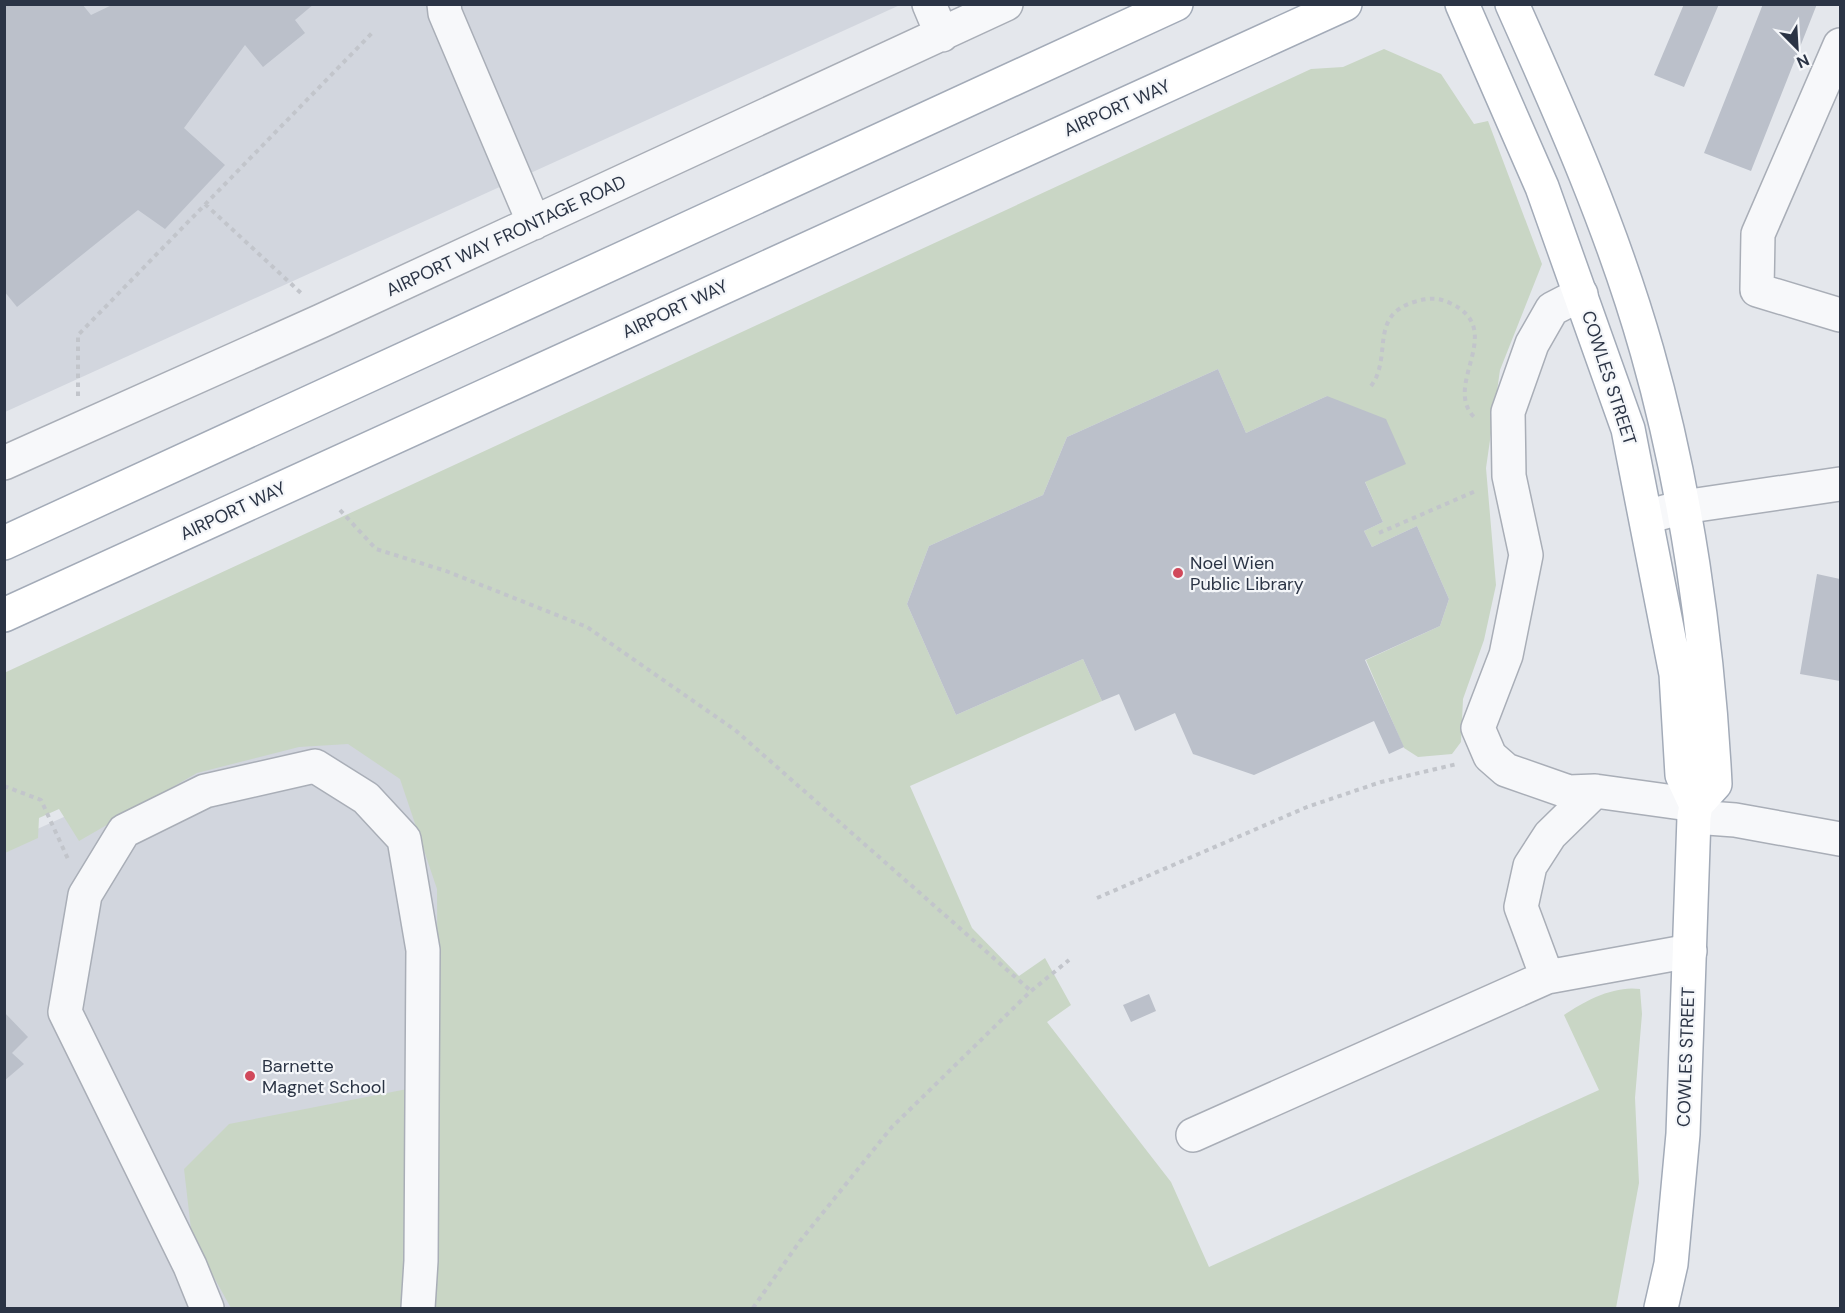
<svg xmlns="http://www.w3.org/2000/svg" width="1845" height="1313" font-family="'DM Sans',sans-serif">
	<rect width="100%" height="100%" fill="#e4e7ec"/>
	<path fill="#d2d6de" d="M5 4 900 5 5 412Z
		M516 613 484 1308H5L4 844Z"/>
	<path fill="#c9d6c5" d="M1384 49 1441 74 1474 124 1488 121 1542 264 1500 370 1486 468 1496 585 1484 640 1463 699 1461 742 1452 754 1418 757 1404 748 1366 660 1440 626 1449 599 1417 526 1372 547 1364 531 1383 522 1327 396 1246 433 1218 369 1067 437 1043 495 929 546 907 604 956 715 1083 659 1102 701 910 786 972 928 1019 976 1045 958 1071 1005 1047 1022 1171 1182 1209 1267 1599 1090 1564 1015C1584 1001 1615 985 1640 989L1642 1014 1635 1098 1639 1183 1616 1308H231L192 1238 184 1169 229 1124 438 1083 437 889 400 779 348 744 299 747 197 773 79 841 59 809 39 818 38 838 5 853 4 673 1311 69 1343 67Z"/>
	<path fill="#bbc0ca" d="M4 4H82L91 15 114 4H314L295 20 305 33 263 67 245 45 184 128 225 165 165 229 138 210 17 307 4 291Z
		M1684 4H1719L1684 87 1654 75Z
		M1763 4H1817L1751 171 1704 153Z
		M1218 369 1246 433 1327 396 1386 419 1406 464 1365 482 1383 522 1364 531 1372 547 1417 526 1449 599 1440 626 1365 660 1404 747 1389 754 1374 721 1254 775 1193 754 1175 713 1135 731 1119 694 1102 701 1083 659 956 715 907 604 929 546 1043 495 1067 437Z
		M1817 574 1840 579V681L1800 674Z
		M1149 994 1156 1011 1131 1022 1123 1005Z
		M4 1012 28 1037 12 1053 24 1064 4 1081Z"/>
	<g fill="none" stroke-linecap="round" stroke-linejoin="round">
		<g stroke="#a9aeb7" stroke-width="36">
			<path id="minor" d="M444 4 445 13 534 223
				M929 4 942 35
				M1840 45 1758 234 1757 290 1840 315
				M1581 294 1552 309 1532 344 1508 412 1509 476 1526 555 1506 655 1478 728 1490 756 1506 770 1569 792 1595 791 1696 805
				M4 463 321 321 1006 4
				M1646 517 1683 507 1840 484
				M1694 817 1735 820 1840 839
				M1547 977 1521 907 1530 866 1550 835 1595 791
				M1193 1135 1547 977 1690 951
				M207 1308 190 1266 65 1012 85 895 124 831 205 791 315 766 366 798 404 839 423 950 421 1261 418 1308"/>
		</g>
		<g stroke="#a3abb8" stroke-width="36">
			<path id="major" d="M1462 4 1542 187 1628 429 1676 674 1682 775 1696 805
				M1512 4C1563 118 1613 231 1647 351 1686 488 1708 641 1715 784L1696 805 1694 817 1683 1134 1671 1264 1661 1308
				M4 543 1176 4
				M4 615 1345 4"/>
		</g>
		<path stroke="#c2c5cb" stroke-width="4" stroke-dasharray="4.5 4.5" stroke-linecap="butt" d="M205 204 301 293
			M1371 386C1393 357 1368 316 1414 302 1426 298 1438 297 1450 303 1508 330 1442 384 1474 417
			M78 396V335L374 31
			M340 510 376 549 446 571 587 627 735 730 1031 991
			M1379 533 1478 490
			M4 786 41 800 68 859
			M1097 898 1307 807 1381 782 1457 764
			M753 1308 800 1241 892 1127 1031 991 1069 960"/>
		<use href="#minor" stroke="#f7f8fa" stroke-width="33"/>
		<use href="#major" stroke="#fff" stroke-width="33"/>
	</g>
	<g fill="#d1495b" stroke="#f4f6f9" stroke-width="2">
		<circle cx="1178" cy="573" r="6"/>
		<circle cx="250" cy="1076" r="6"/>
	</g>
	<g text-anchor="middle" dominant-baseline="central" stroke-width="4.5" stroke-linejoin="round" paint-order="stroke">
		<g font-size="18" fill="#2b3445" stroke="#f4f6f9">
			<text transform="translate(1117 108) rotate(-24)">AIRPORT WAY</text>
			<text transform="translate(506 236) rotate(-25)">AIRPORT WAY FRONTAGE ROAD</text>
			<text transform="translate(675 309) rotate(-25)">AIRPORT WAY</text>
			<text transform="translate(1609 378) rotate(72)">COWLES STREET</text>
			<text transform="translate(233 511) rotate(-25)">AIRPORT WAY</text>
			<text transform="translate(1686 1057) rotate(-88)">COWLES STREET</text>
		</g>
		<g font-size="18" fill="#2b3445" stroke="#f4f6f9" text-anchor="start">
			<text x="1190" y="563">Noel Wien<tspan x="1190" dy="21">Public Library</tspan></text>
			<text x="262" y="1066">Barnette<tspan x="262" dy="21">Magnet School</tspan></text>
		</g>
	</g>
	<rect width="1845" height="1313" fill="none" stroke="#2b3445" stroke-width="12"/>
	<g transform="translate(1797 48) rotate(156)" stroke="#f4f6f9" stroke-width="4.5" paint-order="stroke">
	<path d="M0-4.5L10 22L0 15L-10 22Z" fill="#2b3445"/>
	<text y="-9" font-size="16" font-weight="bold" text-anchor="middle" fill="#2b3445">N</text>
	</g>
</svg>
